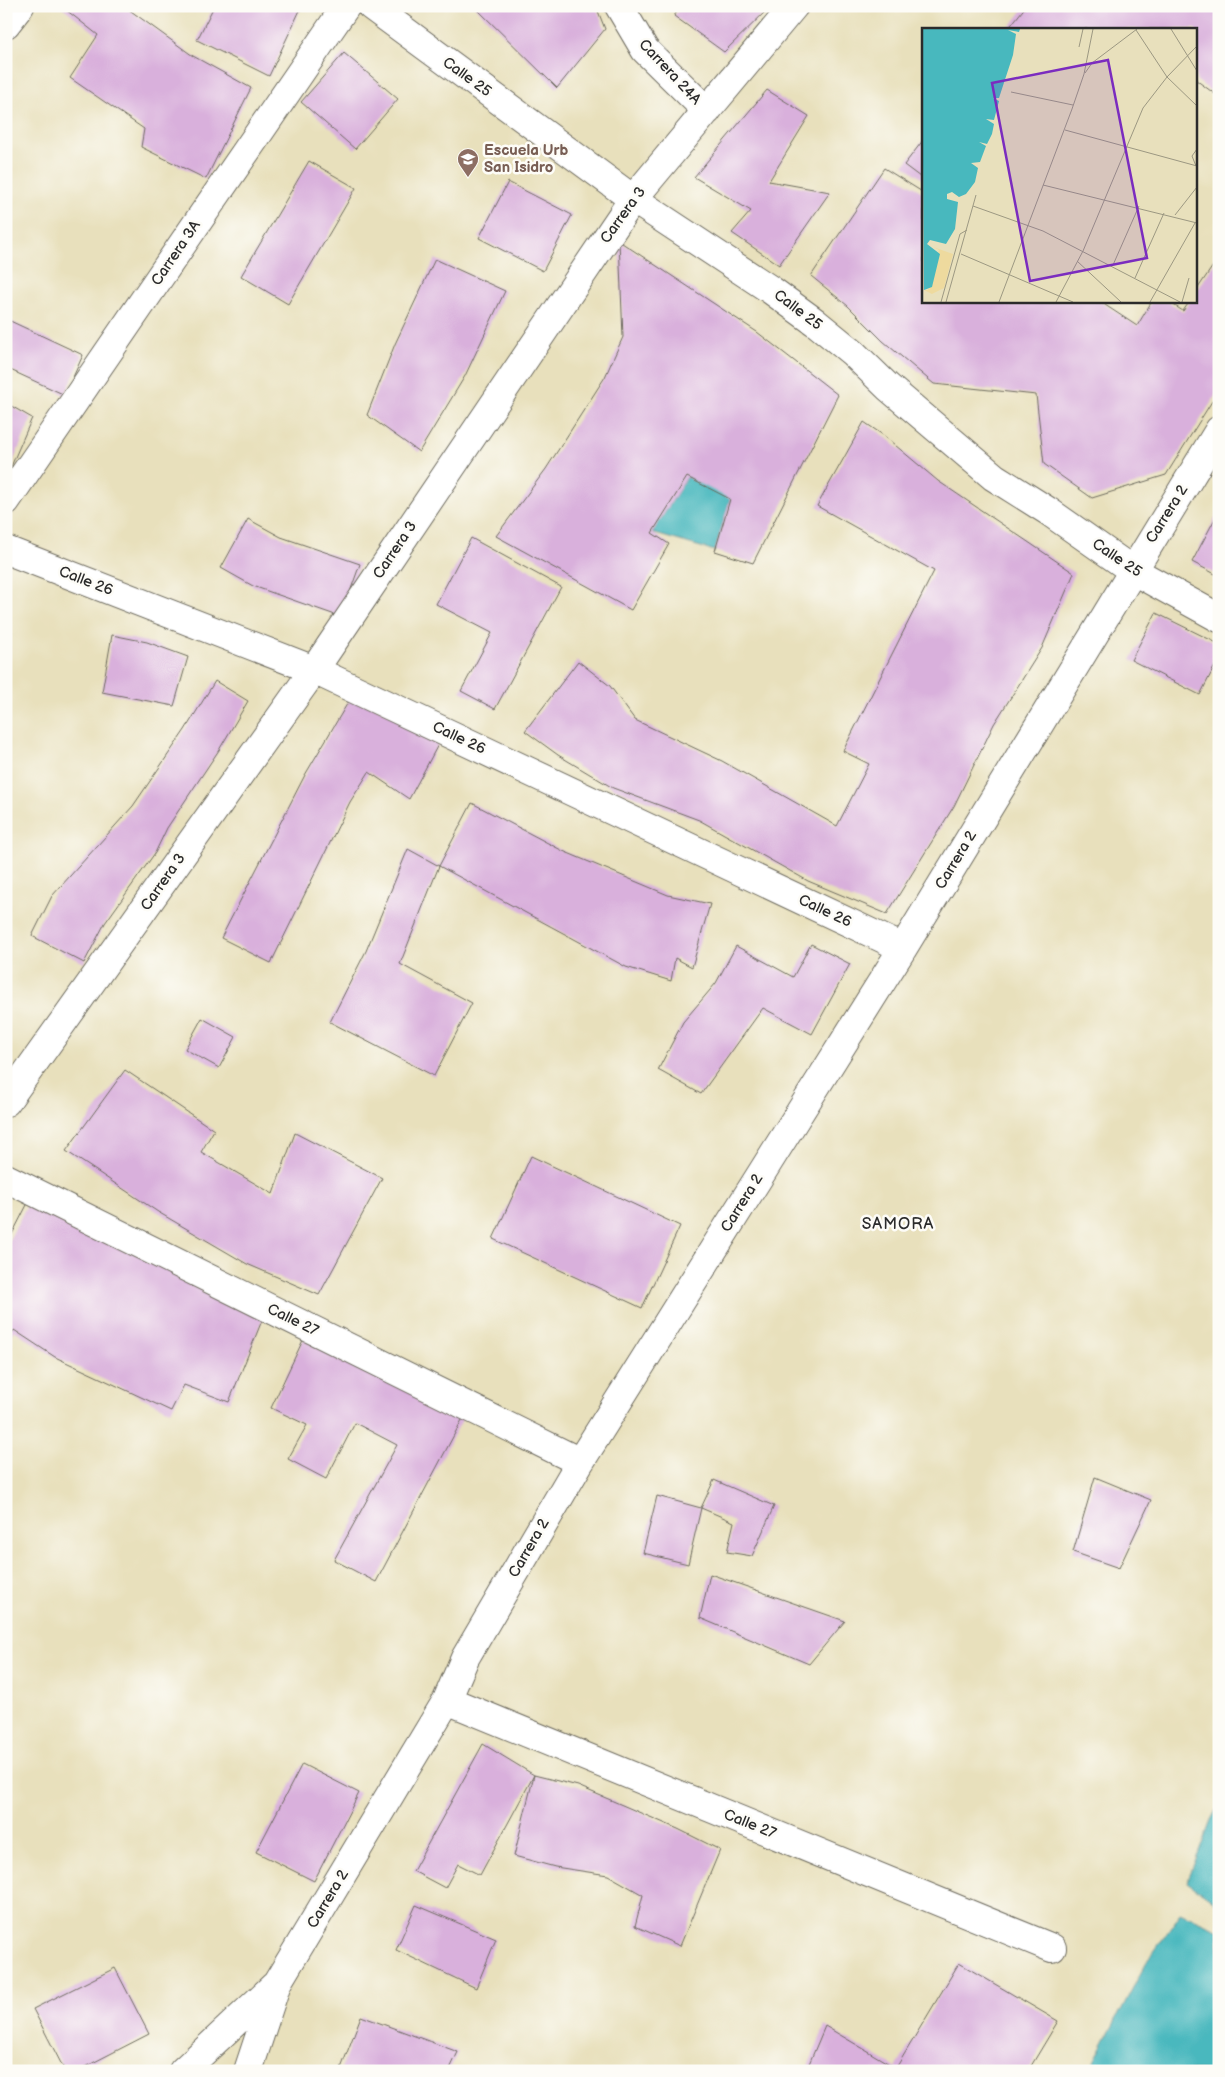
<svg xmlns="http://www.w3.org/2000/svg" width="1225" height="2077" font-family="'Balsamiq Sans',sans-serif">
	<rect width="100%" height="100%" fill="#fdfcf7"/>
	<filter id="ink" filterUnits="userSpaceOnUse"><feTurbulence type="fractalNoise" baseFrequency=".02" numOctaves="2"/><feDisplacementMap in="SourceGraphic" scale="10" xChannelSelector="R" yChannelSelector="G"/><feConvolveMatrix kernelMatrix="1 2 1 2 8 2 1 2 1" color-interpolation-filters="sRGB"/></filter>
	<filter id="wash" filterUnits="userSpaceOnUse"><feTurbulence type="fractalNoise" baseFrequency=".0096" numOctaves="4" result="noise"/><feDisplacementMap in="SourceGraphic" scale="20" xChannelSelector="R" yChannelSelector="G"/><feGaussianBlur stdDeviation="1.12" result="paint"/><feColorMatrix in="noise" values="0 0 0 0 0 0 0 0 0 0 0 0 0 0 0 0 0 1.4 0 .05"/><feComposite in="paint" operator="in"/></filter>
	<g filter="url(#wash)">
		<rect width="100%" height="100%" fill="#e8e0bc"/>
		<path fill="#48b8be" stroke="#3a7274" d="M687 477 731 496 715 551 652 533Z
			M1219 1805V1905L1187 1882 1211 1820Z
			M1181 1913 1219 1930V2071H1089L1146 1963Z"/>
		<g id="blocks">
			<path fill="#d9b0dc" d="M61 6H124L193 56 251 88 206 179 141 147 144 129 70 78 98 35Z
				M214 6H302L269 76 197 40Z
				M474 6H596L605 29 557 88Z
				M681 6H771L724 52 674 16Z
				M1026 6H1219V97L1196 80V29H1008Z
				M344 53 398 99 355 149 301 102Z
				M767 90 809 116 769 181 830 192 779 265 732 233 751 211 694 177Z
				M924 139V180L904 165Z
				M309 161 356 188 288 304 241 276Z
				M884 168 924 193V301H1099L1137 326 1152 301H1167L1183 311 1190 301H1196V291L1219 257V390L1166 475 1092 498 1044 464 1036 395 934 384 883 341 848 306 811 276Z
				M508 182 572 215 543 271 479 238Z
				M619 241 757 332 838 395 753 563 715 551 730 499 687 477 652 533 669 544 631 610 496 536 546 469 605 377 623 337Z
				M435 259 505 291 465 376 419 452 367 415 395 344Z
				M6 319 83 355 65 395 6 368Z
				M6 403 32 418 6 478Z
				M864 422 883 435 938 481 1074 573 1042 648 994 724 954 806 887 914 808 881 699 820 613 788 558 755 525 731 578 661 610 686 635 720 722 761 837 826 869 764 843 751 934 571 817 506Z
				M1219 511V576L1192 562Z
				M248 519 281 537 360 564 341 617 253 586 221 568Z
				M471 538 561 587 495 709 461 691 492 633 436 604Z
				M1156 613 1219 644V658L1200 695 1131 660Z
				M112 635 147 642 188 657 174 706 102 692Z
				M215 681 248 701 219 750 167 828 155 853 105 923 84 963 32 936 52 896 133 806 185 730Z
				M353 694 440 741 409 799 369 772 350 802 271 963 221 938 305 775Z
				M472 803 563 851 668 895 710 904 692 967 675 958 671 981 626 967 439 866Z
				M408 849 439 866 400 964 472 1003 434 1076 330 1022 366 951Z
				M811 944 850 964 812 1034 763 1008 701 1094 658 1070 683 1022 716 983 736 946 793 977Z
				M202 1018 236 1037 219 1068 185 1049Z
				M125 1070 214 1130 201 1152 273 1194 295 1133 382 1178 319 1295 247 1264 158 1212 66 1151Z
				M531 1156 680 1226 642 1308 493 1239Z
				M31 1197 263 1318 229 1402 184 1385 171 1411 55 1357 14 1330 6 1342V1246Z
				M304 1338 463 1418 376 1582 334 1560 397 1445 355 1423 326 1479 288 1459 307 1425 271 1408Z
				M1095 1477 1151 1500 1119 1568 1073 1552Z
				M714 1480 774 1506 752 1556 727 1552 734 1522 701 1508 688 1564 643 1553 657 1496 701 1508Z
				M710 1574 845 1621 809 1664 700 1618Z
				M483 1744 534 1775 480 1875 458 1864 445 1888 413 1871Z
				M302 1764 359 1793 314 1881 256 1852Z
				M534 1775 578 1786 678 1829 720 1850 680 1946 635 1926 643 1895 608 1875 555 1867 514 1856Z
				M416 1905 496 1939 476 1988 396 1950Z
				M959 1963 1058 2021 1028 2071H806L825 2026 896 2068Z
				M115 1968 149 2034 77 2071H65L33 2009Z
				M361 2016 458 2052 449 2071H340Z"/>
		</g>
	</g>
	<g filter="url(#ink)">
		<use href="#blocks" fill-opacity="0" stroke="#6d6a5e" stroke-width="1"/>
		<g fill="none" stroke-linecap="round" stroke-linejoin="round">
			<g stroke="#6d6a5e" stroke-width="30">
				<path id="minor" d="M371 6 633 199 771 290 815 322 853 353 888 387 994 477 1048 511 1132 570 1219 618
					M619 6 645 50 707 111
					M6 24 20 6
					M6 501 346 6
					M6 550 314 670 903 948
					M6 1102 314 670 633 199 794 6
					M6 1178 580 1462
					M447 1700 1052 1948
					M183 2071 274 1986
					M248 2071 277 1983 447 1700 465 1658 580 1462 903 948 1219 430"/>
			</g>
			<use href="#minor" stroke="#fff" stroke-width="28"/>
		</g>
	</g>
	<defs>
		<g id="school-pin" transform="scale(1.125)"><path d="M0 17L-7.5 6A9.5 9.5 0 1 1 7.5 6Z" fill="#8d6e63" stroke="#fdfcf7"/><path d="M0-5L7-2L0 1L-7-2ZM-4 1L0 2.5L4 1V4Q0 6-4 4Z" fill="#fff"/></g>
	</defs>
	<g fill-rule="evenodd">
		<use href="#school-pin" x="468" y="159"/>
	</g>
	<g text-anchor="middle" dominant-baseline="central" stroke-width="5" stroke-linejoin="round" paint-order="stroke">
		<g font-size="15" fill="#2b2b2b" stroke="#fdfcf7">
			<text transform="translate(670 72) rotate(47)">Carrera 24A</text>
			<text transform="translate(467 77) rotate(36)">Calle 25</text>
			<text transform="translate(623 215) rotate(-54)">Carrera 3</text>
			<text transform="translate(176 253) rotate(-56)">Carrera 3A</text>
			<text transform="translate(798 310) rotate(37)">Calle 25</text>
			<text transform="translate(1167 514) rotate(-58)">Carrera 2</text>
			<text transform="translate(395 550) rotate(-56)">Carrera 3</text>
			<text transform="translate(1117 558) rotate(34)">Calle 25</text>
			<text transform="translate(86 581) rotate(21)">Calle 26</text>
			<text transform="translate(459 738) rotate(25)">Calle 26</text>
			<text transform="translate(956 860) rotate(-59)">Carrera 2</text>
			<text transform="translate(163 882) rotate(-55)">Carrera 3</text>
			<text transform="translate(825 911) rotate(25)">Calle 26</text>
			<text transform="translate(742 1203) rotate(-58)">Carrera 2</text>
			<text transform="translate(293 1320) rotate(26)">Calle 27</text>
			<text transform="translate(529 1548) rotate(-60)">Carrera 2</text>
			<text transform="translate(750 1824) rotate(22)">Calle 27</text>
			<text transform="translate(328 1899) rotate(-59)">Carrera 2</text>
		</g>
		<g font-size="15" font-weight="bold" fill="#785e54" stroke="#fdfcf7" text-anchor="start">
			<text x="484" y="150">Escuela Urb<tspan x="484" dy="17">San Isidro</tspan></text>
		</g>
		<g font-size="16" letter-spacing="1" fill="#2b2b2b" stroke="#fdfcf7">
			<text x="898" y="1224">SAMORA</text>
		</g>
	</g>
	<g transform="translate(922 28)">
		<rect width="275" height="275" fill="#e8e0bc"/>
		<path d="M11 219 31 226 22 260 10 266 2 262H6L17 222Z" fill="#eeda9e"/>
		<path d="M0 1H98L97 4 86 2 94 6 91 27 77 70H71L77 73 72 92 64 91 72 96 70 106 65 116 57 114 64 118 58 134 49 135 56 140 53 154 44 166 37 169 30 164 25 166V171L36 174 33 201 24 216 8 212 5 216 18 226 10 259 2 262Z" fill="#48b8be"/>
		<path fill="none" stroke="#9c9882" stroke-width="1" d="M249 1 275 43M214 2 245 49 275 78M157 19 161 1M163 45 170 35 215 1M89 64 151 77M143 102 275 138M274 138 270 128 275 121M121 157 275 195M51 178 121 203 258 274M253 187 275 159M39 226 151 274M155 233 199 274M191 237 217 178M213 250 242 185M19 274 38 206 45 202M24 274 54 167M77 274 150 81 162 46 171 1M134 274 161 223 221 80 245 49 275 18M228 274 273 195M260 274 267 250"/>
		<path fill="#7b2cbf" fill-opacity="0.15" stroke="#7b2cbf" stroke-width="2.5" d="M186 32 225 230 108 253 70 55Z"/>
		<rect width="275" height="275" fill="none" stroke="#2b2b2b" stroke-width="2.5"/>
	</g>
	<rect width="1225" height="2077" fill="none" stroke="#fdfcf7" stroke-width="25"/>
</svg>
